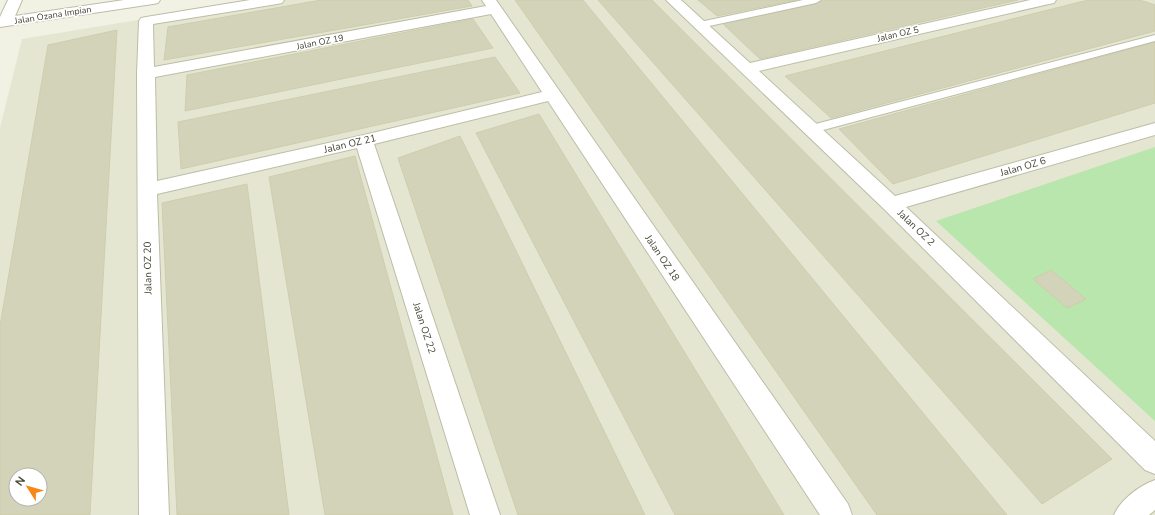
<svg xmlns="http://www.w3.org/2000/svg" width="1155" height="515" font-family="'Nunito Sans',sans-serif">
	<rect width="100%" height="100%" fill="#f1f2e4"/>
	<path fill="#e5e6d2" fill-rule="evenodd" d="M259 0H1155V515H0V128L22 39ZM16 475H40V499H16Z"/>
	<path fill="#b8e6ad" d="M1155 147V421L936 221Z"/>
	<path fill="#d3d3ba" stroke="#cecdad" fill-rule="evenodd" d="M321 0H468L472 6 164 60 168 27Z
		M515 0H583L1007 515H877Z
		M598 0H652L1112 459 1042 504Z
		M698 0H796L717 16Z
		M827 0H1018L760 59 721 22Z
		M1088 0H1140L1155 5V31L831 118 785 76Z
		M473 19 493 48 185 111 187 75Z
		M117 30 90 515H0V326L48 45ZM16 475H40V499H16Z
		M1155 42V103L893 184 839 129Z
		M495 57 520 93 181 169 178 122Z
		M539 114 784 515H675L476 133Z
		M460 136 645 515H518L398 158Z
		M355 156 453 515H325L269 177Z
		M247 184 289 515H177L162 203Z
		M1051 270 1086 299 1067 308 1033 279Z"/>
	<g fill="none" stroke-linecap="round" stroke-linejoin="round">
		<g stroke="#bdbda7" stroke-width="2">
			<path id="service" d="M803 0H821L816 3 700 28 695 25 700 22Z
				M1155 35V41L812 133 806 129 808 126Z"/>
		</g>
		<g stroke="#bdbda7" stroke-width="2">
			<path id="pedestrian" d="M1155 480V510L1149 515H1114C1121 499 1139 486 1155 480Z"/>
		</g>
		<g stroke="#bdbda7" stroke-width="2">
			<path id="minor" d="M8 0H22L15 16 124 0H160L158 3 153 4 0 27V17Z
				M250 0H284L282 3 277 4 153 24 154 67 486 6 482 0H496L848 504 852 515H820L548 101 374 144 500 515H470L357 148 157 194 169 515H139L137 74 139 21 141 18 146 17ZM491 14 542 92 364 135 157 181 155 77Z
				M666 0H681L750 63 1030 0H1056L1054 3 1049 4 759 71 895 196 1155 123V135L906 207 1155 441V474L1145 470 884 209Z"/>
		</g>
		<use href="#service" fill="#fff" fill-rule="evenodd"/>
		<use href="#pedestrian" fill="#fff" fill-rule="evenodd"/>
		<use href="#minor" fill="#fff" fill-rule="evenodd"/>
	</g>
	<g text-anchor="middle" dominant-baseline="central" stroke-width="3.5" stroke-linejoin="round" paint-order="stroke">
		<g font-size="9" fill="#444334" stroke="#fff">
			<text transform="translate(53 15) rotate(-9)">Jalan Ozana Impian</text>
			<text transform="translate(898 34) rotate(-13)">Jalan OZ 5</text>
			<text transform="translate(320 42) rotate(-11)">Jalan OZ 19</text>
		</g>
		<g font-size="10" fill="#444334" stroke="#fff">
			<text transform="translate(350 144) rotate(-13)">Jalan OZ 21</text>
			<text transform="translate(1023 167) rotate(-16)">Jalan OZ 6</text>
			<text transform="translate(916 228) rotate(44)">Jalan OZ 2</text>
			<text transform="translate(662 258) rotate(56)">Jalan OZ 18</text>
			<text transform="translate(148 268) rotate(-91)">Jalan OZ 20</text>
			<text transform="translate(424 328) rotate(72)">Jalan OZ 22</text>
		</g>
	</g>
	<g transform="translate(28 487) rotate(307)"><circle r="19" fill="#ffffff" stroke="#b4b4ae"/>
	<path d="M0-3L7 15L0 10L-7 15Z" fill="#f88815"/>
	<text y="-6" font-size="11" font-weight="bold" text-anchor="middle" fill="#444334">N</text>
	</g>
</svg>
